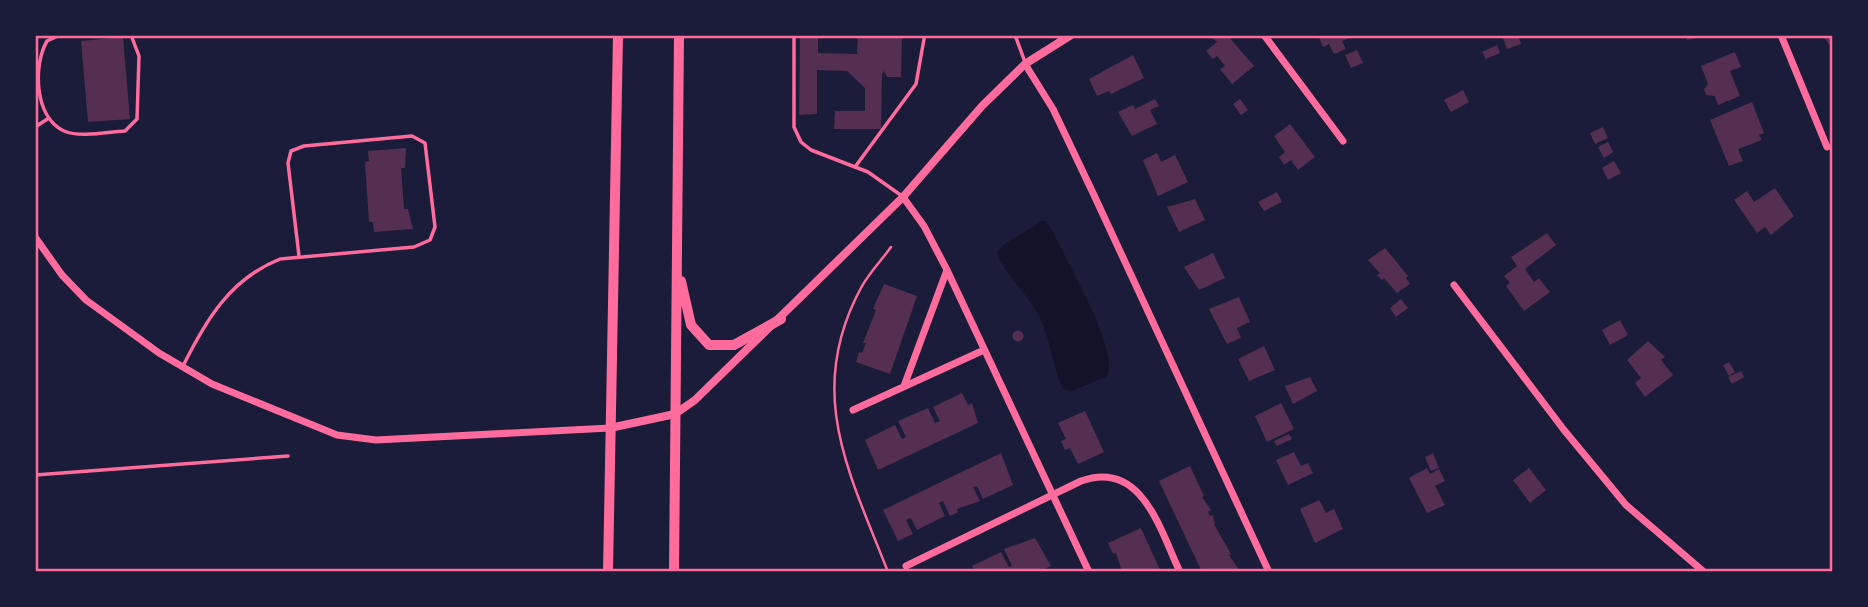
<svg xmlns="http://www.w3.org/2000/svg" width="1868" height="607" font-family="'Space Grotesk',sans-serif">
	<rect width="100%" height="100%" fill="#1b1b3a"/>
	<path fill="#12122b" d="M1041 221H1046L1053 232C1064 257 1123 356 1106 377L1071 391 1063 389C1052 365 1051 340 1039 316 1029 296 1003 272 997 253 1002 241 1029 232 1041 221Z"/>
	<path fill="#542f53" d="M800 35H818V53L857 54 858 35H902L901 77H887L884 71 882 74 881 129H834L835 111H865V88L847 71 817 70V114L799 115Z
		M1209 35H1227L1254 66 1232 84 1220 69 1225 66 1217 56 1213 59 1206 51 1217 42Z
		M1318 35H1356L1342 41 1346 49 1334 54 1329 44 1323 47Z
		M1502 35H1518L1521 44 1507 49Z
		M1685 35H1710L1687 40Z
		M1833 35V50L1823 36Z
		M123 37 130 119 88 122 81 41Z
		M1497 45 1500 53 1486 59 1482 52Z
		M1357 50 1363 63 1351 68 1345 55Z
		M1735 52 1741 67 1730 71 1740 96 1718 105 1715 96 1706 95 1704 89 1708 84 1701 66Z
		M1133 55 1144 78 1111 94 1109 91 1097 96 1089 79Z
		M1463 90 1469 102 1451 112 1444 100Z
		M1155 99 1159 106 1150 110 1157 124 1132 136 1118 112 1133 105 1135 109Z
		M1240 99 1248 110 1241 115 1233 104Z
		M1752 102 1764 133 1759 135 1762 140 1738 149 1743 161 1729 166 1710 120Z
		M1290 124 1315 157 1298 170 1291 160 1284 165 1279 157 1285 152 1274 136Z
		M1603 127 1608 138 1595 144 1590 133Z
		M1608 142 1613 152 1604 158 1598 147Z
		M406 148 405 168H401L404 209H408L413 229 374 232 373 222H369L365 162 369 161 368 151Z
		M1157 153 1161 162 1175 155 1188 182 1158 196 1143 160Z
		M1614 161 1621 173 1608 180 1602 168Z
		M1775 188 1794 216 1771 235 1765 227 1757 233 1734 200 1747 191 1754 202Z
		M1277 192 1282 202 1264 211 1258 202Z
		M1195 199 1205 220 1179 232 1167 207Z
		M1547 233 1556 245 1525 269 1534 282 1539 278 1550 292 1524 311 1506 286 1510 283 1504 276 1517 266 1511 257Z
		M1385 248 1408 276 1406 278 1410 284 1397 293 1384 278 1382 280 1377 275 1380 273 1368 260Z
		M1213 253 1225 278 1199 290 1184 267Z
		M884 284 917 296 890 374 856 362 859 352 862 353 866 343H863L876 310 873 309Z
		M1239 297 1250 322 1237 328 1241 338 1227 344 1209 309Z
		M1401 299 1408 308 1396 317 1390 308Z
		M1620 320 1628 335 1610 345 1602 330Z
		M1012.5 336a5.5 5.5 0 1 1 11 0a5.5 5.5 0 1 1-11 0Z
		M1648 341 1665 357 1661 360 1673 375 1645 397 1635 383 1641 378 1627 360Z
		M1264 346 1275 370 1249 381 1238 359Z
		M1729 362 1735 372 1729 376 1723 365Z
		M1741 371 1744 377 1732 384 1728 377Z
		M1310 377 1317 391 1293 404 1285 386Z
		M962 393 968 405 972 403 978 423 878 470 865 440 895 425 902 439 906 437 898 421 928 408 935 423 940 421 933 407Z
		M1281 403 1294 429 1267 442 1255 416Z
		M1085 411 1104 452 1078 464 1070 448 1065 450 1061 441 1066 439 1058 423Z
		M1289 434 1292 439 1277 446 1274 441Z
		M1294 452 1301 466 1308 463 1313 473 1288 485 1276 460Z
		M1001 453 1013 485 983 499 977 486 973 487 980 501 957 509 958 512 950 516 943 501 939 503 945 516 917 530 911 518 906 520 913 534 898 541 883 510Z
		M1433 453 1439 468 1431 471 1425 457Z
		M1190 466 1204 496 1202 497 1211 510 1208 512 1210 516 1213 515 1215 526 1231 554 1229 555 1239 570 1234 572H1202L1159 481Z
		M1427 468 1430 474 1439 469 1445 481 1435 486 1445 505 1427 513 1409 478Z
		M1529 468 1546 490 1530 503 1513 480Z
		M1319 500 1326 513 1334 509 1343 529 1315 543 1300 509Z
		M1141 528 1161 572H1122L1116 553 1113 554 1108 543Z
		M1035 538 1051 566 1038 572H975L972 566 1001 552 1009 567 1012 566 1004 549Z"/>
	<g fill="none" stroke-linecap="round" stroke-linejoin="round">
		<path stroke="#ff6b9d" stroke-width="2.5" d="M888 572C849 472 804 391 862 286 870 272 881 261 891 247"/>
		<path stroke="#ff6b9d" stroke-width="3.5" d="M60 35 47 41C33 65 34 117 64 131 80 138 108 132 125 131L137 119 139 56 131 35
			M794 35V127L801 142 811 150 868 172 902 196
			M1015 35 1025 62
			M35 127 49 118
			M855 167 916 84 924 39
			M183 366C206 320 230 279 280 259L414 247 430 240 435 227 425 143 412 136 304 146 291 151 288 163 299 256
			M35 475 288 456"/>
		<path stroke="#ff6b9d" stroke-width="7" d="M1264 35 1343 141
			M1781 35 1827 147
			M1025 64 1053 109 1093 193 1269 572
			M903 197 924 226 947 270 1089 572
			M35 237 62 275 86 300 159 353 212 384 337 435 376 440 610 428
			M1454 285 1564 430 1626 505 1704 572
			M904 386 947 270
			M853 410 984 350
			M906 566 1081 481C1142 459 1160 530 1180 572"/>
		<path stroke="#ff6b9d" stroke-width="8" d="M610 428 675 414 695 400 903 197 982 106 1025 64 1071 35"/>
		<path stroke="#ff6b9d" stroke-width="10" d="M681 281 691 325 709 345H734L781 319
			M608 572 618 35
			M674 572 679 35"/>
	</g>
	<rect width="1868" height="607" fill="none" stroke="#1b1b3a" stroke-width="74"/>
	<rect x="37" y="37" width="1794" height="533" fill="none" stroke="#ff6b9d" stroke-width="2.5"/>
</svg>
